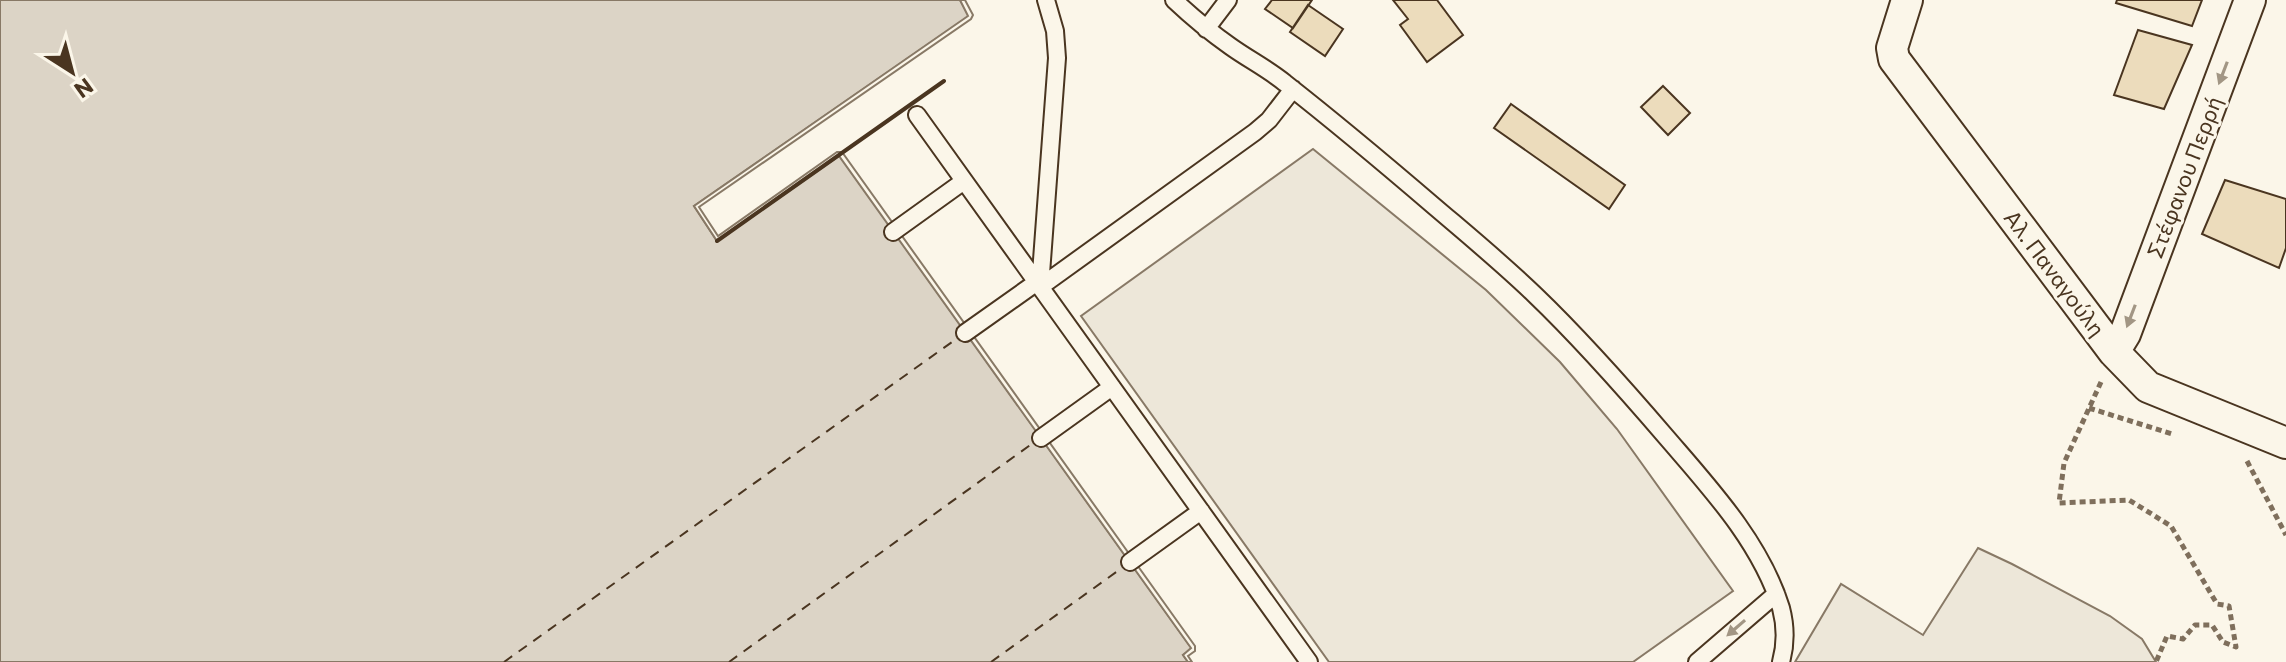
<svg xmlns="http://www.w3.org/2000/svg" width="2286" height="662" font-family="Commissioner,sans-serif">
	<rect width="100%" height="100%" fill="#fbf6e9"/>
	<path fill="#ede7d9" stroke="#887966" stroke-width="2" d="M1313 149 1486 290 1560 362 1617 429 1733 591 1633 662H1329L1081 316Z
		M1978 548 2012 564 2110 616 2142 639 2156 662H1795L1841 584 1923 635Z"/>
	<path fill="#dcd4c6" stroke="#887966" stroke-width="2" d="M0 0H960L969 16 694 206 717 241 839 155 1192 649 1183 655 1188 662H0Z"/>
	<path fill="#fbf6e9" stroke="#887966" stroke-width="2" d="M960 0H965L973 15 971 19 699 207 718 236 837 152H842L1195 646V651L1188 656 1192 662H1188L1183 655 1191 648 839 156 717 241 694 206 968 16Z"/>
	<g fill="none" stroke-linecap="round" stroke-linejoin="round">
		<path stroke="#4a3520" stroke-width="2" stroke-dasharray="10 8" stroke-linecap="butt" d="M504 662 959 337
			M729 662 1033 443
			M991 662 1126 565"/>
	</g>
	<path fill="#ecdcbc" stroke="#4a3520" stroke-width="2" d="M1272 0H1312L1293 28 1265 9Z
		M1393 0H1437L1463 35 1427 62 1400 25 1408 19Z
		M2117 0H2202L2192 26 2116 3Z
		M1308 5 1343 29 1325 56 1290 32Z
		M2138 30 2192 45 2164 109 2114 95Z
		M1663 86 1690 113 1668 135 1641 107Z
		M1511 104 1625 185 1609 209 1494 128Z
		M2225 180 2286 199V248L2279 268 2202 234Z"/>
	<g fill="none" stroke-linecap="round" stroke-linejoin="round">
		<g stroke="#4a3520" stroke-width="20">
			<path id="lane" d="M1174 0C1192 17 1210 32 1230 46 1248 59 1268 69 1285 83 1336 123 1386 165 1435 207 1469 236 1503 264 1535 295 1582 340 1625 389 1667 438 1711 489 1761 543 1781 608 1786 627 1786 644 1781 662
				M1206 29 1228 0
				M917 115 1309 662
				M893 232 964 181
				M1040 287 1255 132 1269 120 1293 89
				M1040 287 1057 58 1055 31 1046 0
				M965 333 1037 282
				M1041 438 1112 387
				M1130 562 1201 511
				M1697 662 1776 594"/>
		</g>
		<g stroke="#4a3520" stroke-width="34">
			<path id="street" d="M1907 0 1892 48 1894 59 2114 352 2148 387 2286 443
				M2114 352 2125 334 2250 0"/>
		</g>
		<path stroke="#7f6f5c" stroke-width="5" stroke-dasharray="6 4" stroke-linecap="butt" d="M2101 382 2064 463 2059 503 2129 500 2171 526 2217 604 2229 606 2236 647 2223 642 2212 625H2195L2183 639 2167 636 2156 662
			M2089 408 2172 434
			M2247 461 2286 535"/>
		<use href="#lane" stroke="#fbf6e9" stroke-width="16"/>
		<use href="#street" stroke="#fbf6e9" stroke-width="30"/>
		<path stroke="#4a3520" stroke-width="4" d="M717 241 944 81"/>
	</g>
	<defs><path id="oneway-solid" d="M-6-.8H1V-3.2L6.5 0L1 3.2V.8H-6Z" transform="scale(2)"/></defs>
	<g fill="#a29684">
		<use href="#oneway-solid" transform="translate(2223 73) rotate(111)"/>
		<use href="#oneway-solid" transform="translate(2131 316) rotate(111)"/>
		<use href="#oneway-solid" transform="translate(1736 628) rotate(139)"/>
	</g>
	<g text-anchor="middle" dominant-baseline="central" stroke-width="6" stroke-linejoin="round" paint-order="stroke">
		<g font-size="22" fill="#4a3520" stroke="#fbf6e9">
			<text transform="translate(2184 177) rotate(-69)">Στέφανου Περρή</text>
			<text transform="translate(2055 273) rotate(53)">Αλ. Παναγούλη</text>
		</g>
	</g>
	<g transform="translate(72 72) rotate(144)" stroke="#fbf6e9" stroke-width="6" paint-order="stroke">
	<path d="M0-6L14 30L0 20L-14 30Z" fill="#4a3520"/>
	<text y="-12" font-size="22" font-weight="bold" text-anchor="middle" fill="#4a3520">N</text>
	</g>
</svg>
